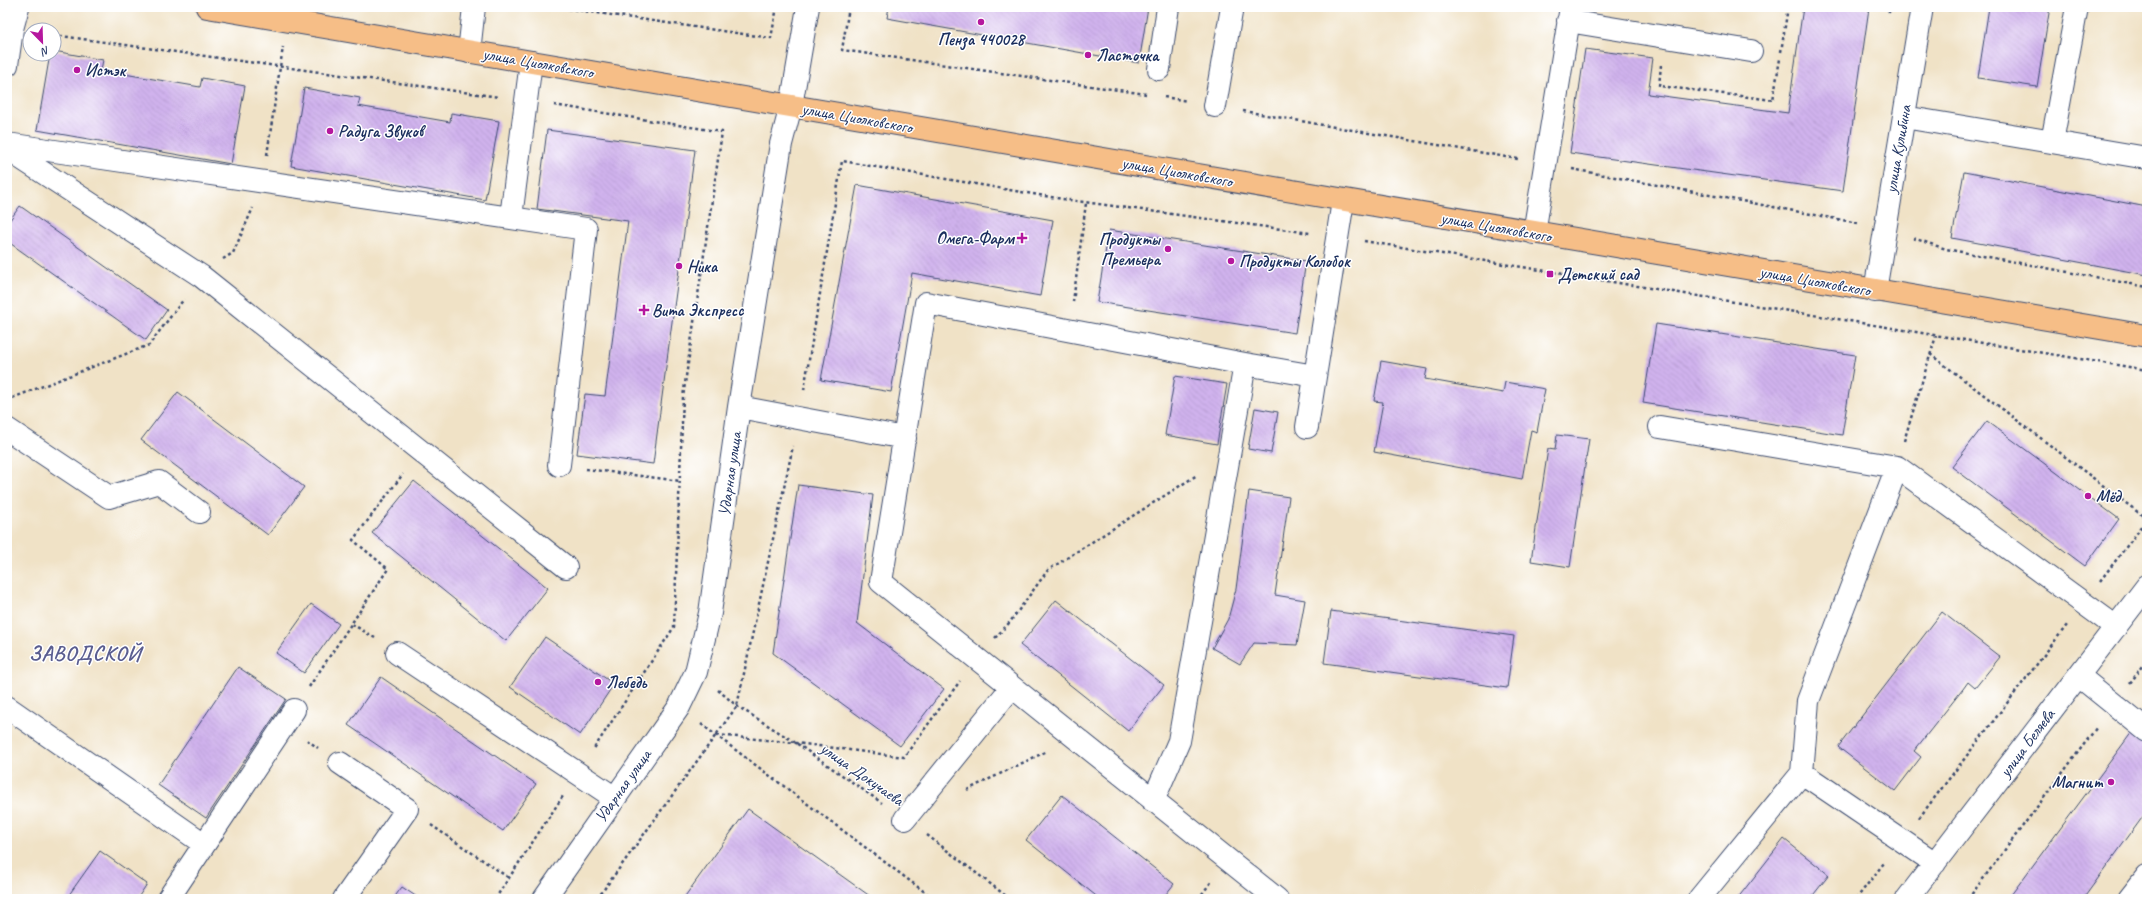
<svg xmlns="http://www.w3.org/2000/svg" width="2154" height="906" font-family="Caveat,sans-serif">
	<defs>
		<pattern id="building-back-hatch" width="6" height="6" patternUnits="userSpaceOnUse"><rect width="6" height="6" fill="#d0b2ed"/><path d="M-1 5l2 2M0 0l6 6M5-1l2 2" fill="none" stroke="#b299ce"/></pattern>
	</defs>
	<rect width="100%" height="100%" fill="#fff"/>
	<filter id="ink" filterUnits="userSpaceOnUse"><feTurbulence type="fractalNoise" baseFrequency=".025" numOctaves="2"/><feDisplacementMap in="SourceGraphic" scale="8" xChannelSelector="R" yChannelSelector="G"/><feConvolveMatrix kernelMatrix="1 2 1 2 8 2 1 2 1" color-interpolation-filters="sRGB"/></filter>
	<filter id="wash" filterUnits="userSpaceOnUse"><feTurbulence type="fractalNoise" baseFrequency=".012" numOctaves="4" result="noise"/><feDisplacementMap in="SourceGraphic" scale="16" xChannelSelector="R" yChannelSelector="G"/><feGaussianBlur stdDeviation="0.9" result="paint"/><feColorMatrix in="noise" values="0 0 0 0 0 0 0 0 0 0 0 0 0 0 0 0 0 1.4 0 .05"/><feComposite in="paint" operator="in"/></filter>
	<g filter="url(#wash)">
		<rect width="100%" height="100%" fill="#f0e2c6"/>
		<g id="blocks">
			<path fill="url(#building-back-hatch)" d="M889 7H1148L1139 63 887 18Z
				M1803 7 1869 8 1843 191 1570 153 1585 49 1653 58 1648 94 1788 113Z
				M1989 7H2050L2037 87 1978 78Z
				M54 51 103 60 101 70 200 87 202 78 245 86 231 164 37 130 50 54H54Z
				M304 88 360 98 358 106 450 122 451 113 499 121 485 200 291 166Z
				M547 130 695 150 653 464 577 454 585 394 605 396 628 221 537 209Z
				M1964 172 2147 207V275L1952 238Z
				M857 185 1053 220 1040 296 912 273 891 392 821 380Z
				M20 206 167 310 146 340 7 241V224Z
				M1109 230 1306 261 1295 333 1097 302Z
				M1656 324 1855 355 1842 435 1643 403Z
				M1381 361 1427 369 1425 379 1503 393 1505 382 1545 389 1537 432 1531 430 1522 479 1374 452 1383 402 1374 401Z
				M1175 376 1227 384 1217 444 1165 435Z
				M178 392 304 487 268 535 141 440Z
				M1255 408 1278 412 1271 453 1248 449Z
				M1987 421 2119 519 2085 566 1952 467Z
				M1557 435 1589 439 1570 567 1531 561 1548 449 1555 450Z
				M414 481 548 588 506 641 372 533Z
				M798 485 873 495 857 623 944 689 900 746 773 653Z
				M1249 491 1289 497 1275 595 1305 600 1297 645 1254 643 1240 664 1212 648 1228 619 1236 589Z
				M1056 600 1164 685 1128 731 1020 645Z
				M311 604 339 624 304 673 276 653Z
				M1331 611 1514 636 1507 688 1324 663Z
				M1942 612 2000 657 1975 688 1968 682 1963 689 1914 751 1921 757 1895 791 1838 747Z
				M545 637 614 684 580 735 510 687Z
				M238 667 286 699 206 818 158 785Z
				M381 677 536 784 503 831 348 725Z
				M2132 732 2147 743V811L2083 899H2008Z
				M1062 795 1174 884 1162 899H1100L1026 840Z
				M748 809 874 899H683Z
				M1784 839 1829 875 1810 899H1737Z
				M100 851 147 884 137 899H66Z
				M402 887 420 899H393Z"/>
		</g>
	</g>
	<g filter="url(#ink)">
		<use href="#blocks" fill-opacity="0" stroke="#3b4a6e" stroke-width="1"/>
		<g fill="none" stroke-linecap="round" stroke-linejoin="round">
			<g stroke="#3b4a6e" stroke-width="24">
				<path id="minor" d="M1568 21 1751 51
					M469 52 474 7
					M7 65 12 29 18 7
					M1159 69 1168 7
					M1215 106 1232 7
					M1904 117 2147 158
					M2052 142 2077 7
					M7 144 586 229 559 465
					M7 149 201 276 566 567
					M511 217 531 62
					M1534 233 1571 7
					M1875 291 1922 7
					M739 407 905 438
					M1307 427 1343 201
					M1660 427 1897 467 2116 627
					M7 429 109 497 159 482 199 512
					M397 653 615 798
					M2079 676 2147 731
					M7 707 204 844
					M340 763 407 809 344 899
					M1802 773 1808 701 1897 467
					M1153 801 1179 741 1245 364
					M905 819 1011 688
					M168 899 294 710
					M544 899 679 707 696 672 710 613 739 407 781 144 791 106 808 7
					M1277 899 881 582 926 303 1245 364 1315 376
					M1699 899 1802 773 1935 863
					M1907 899 2147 586
					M2129 899 2147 876"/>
			</g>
			<g stroke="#3b4a6e" stroke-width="24">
				<path id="major" d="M207 7 2147 336"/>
			</g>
			<path stroke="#3b4a6e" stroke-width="2.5" stroke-dasharray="3 3" stroke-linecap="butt" d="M556 7 771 38 777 7
				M849 7 842 50 1146 94
				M1883 7 1892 14
				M54 35 499 97
				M1781 52 1788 7
				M1661 65 1659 86 1773 100 1780 59
				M1164 97 1187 101
				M554 105 722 132 683 397 674 627 593 750
				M1243 111 1518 159
				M267 155 283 47
				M1572 169 1858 223
				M1913 238 1946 249 2147 287
				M1364 241 2147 370
				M223 259 233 253 253 208
				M1073 302 1086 203
				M1930 354 2147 519
				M804 390 842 161 1062 199 1310 233
				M7 400 149 345 184 299
				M1904 441 1936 336
				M586 469 681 481
				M2100 581 2147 520
				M352 624 375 638
				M995 638 1010 622 1048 570 1197 475
				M2130 683 2147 661
				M309 687 388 569 353 540 403 474
				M718 690 737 706 796 743 882 803
				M701 724 934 899
				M717 735 796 743 904 757 960 681
				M307 740 318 748
				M967 790 1047 751
				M1919 818 2067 625
				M431 825 509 878
				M927 835 1010 899
				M495 899 563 796
				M597 899 737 706 793 446
				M1198 899 1212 881
				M1856 899 1884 863
				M1968 899 2097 727"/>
			<use href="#minor" stroke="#fff" stroke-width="22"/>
			<use href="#major" stroke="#f6be87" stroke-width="22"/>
		</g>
	</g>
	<g fill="#b5179e" stroke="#fff" stroke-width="1.5">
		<circle cx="981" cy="22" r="4"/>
		<circle cx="1088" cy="55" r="4"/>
		<circle cx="77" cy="70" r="4"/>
		<circle cx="330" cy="131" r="4"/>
		<path d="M1020 232h4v4h4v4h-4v4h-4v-4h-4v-4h4z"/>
		<circle cx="1168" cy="249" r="4"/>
		<circle cx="1231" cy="261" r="4"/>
		<circle cx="679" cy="266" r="4"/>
		<rect x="1546" y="270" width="8" height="8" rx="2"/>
		<path d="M642 304h4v4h4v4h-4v4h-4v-4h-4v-4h4z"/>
		<circle cx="2088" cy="496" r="4"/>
		<circle cx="598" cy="682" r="4"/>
		<circle cx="2111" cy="782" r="4"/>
	</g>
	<g text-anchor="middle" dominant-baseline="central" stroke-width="3" stroke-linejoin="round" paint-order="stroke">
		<g font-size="17" font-weight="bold" fill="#1b2f5e" stroke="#fff" text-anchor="start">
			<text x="981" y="39" text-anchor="middle">Пенза 440028</text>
			<text x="1096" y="55">Ласточка</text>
			<text x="85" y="70">Истэк</text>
			<text x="338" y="131">Радуга Звуков</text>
			<text x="1014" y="238" text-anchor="end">Омега-Фарм</text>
			<text x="1160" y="239" text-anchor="end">Продукты<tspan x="1160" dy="20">Премьера</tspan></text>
			<text x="1239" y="261">Продукты Колобок</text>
			<text x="687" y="266">Ника</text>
			<text x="1558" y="274">Детский сад</text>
			<text x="652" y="310">Вита Экспресс</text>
			<text x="2096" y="496">Мёд</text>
			<text x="606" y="682">Лебедь</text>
			<text x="2103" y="782" text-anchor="end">Магнит</text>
		</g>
		<g font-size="17" fill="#1b2f5e" stroke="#fff">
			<text transform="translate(538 63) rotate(10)">улица Циолковского</text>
			<text transform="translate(857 118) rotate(10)">улица Циолковского</text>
			<text transform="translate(1898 149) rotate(-80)">улица Кулибина</text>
			<text transform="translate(1177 172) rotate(10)">улица Циолковского</text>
			<text transform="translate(1496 227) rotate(10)">улица Циолковского</text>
			<text transform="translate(1815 281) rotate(10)">улица Циолковского</text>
			<text transform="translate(730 474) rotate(-82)">Ударная улица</text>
			<text transform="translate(2027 743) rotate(-53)">улица Беляева</text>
			<text transform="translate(862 774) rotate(35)">улица Докучаева</text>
			<text transform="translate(623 786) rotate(-55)">Ударная улица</text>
		</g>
		<g font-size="21" font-weight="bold" letter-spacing="1" fill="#5a5d90" stroke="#fff">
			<text x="85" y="653">ЗАВОДСКОЙ</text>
		</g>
	</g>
	<rect width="2154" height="906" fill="none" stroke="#fff" stroke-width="24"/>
	<g transform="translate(42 42) rotate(157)"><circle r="19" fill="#ffffff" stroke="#a4acbf"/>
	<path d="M0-3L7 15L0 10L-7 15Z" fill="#b5179e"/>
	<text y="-6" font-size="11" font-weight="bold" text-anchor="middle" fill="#1b2f5e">N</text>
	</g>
</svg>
